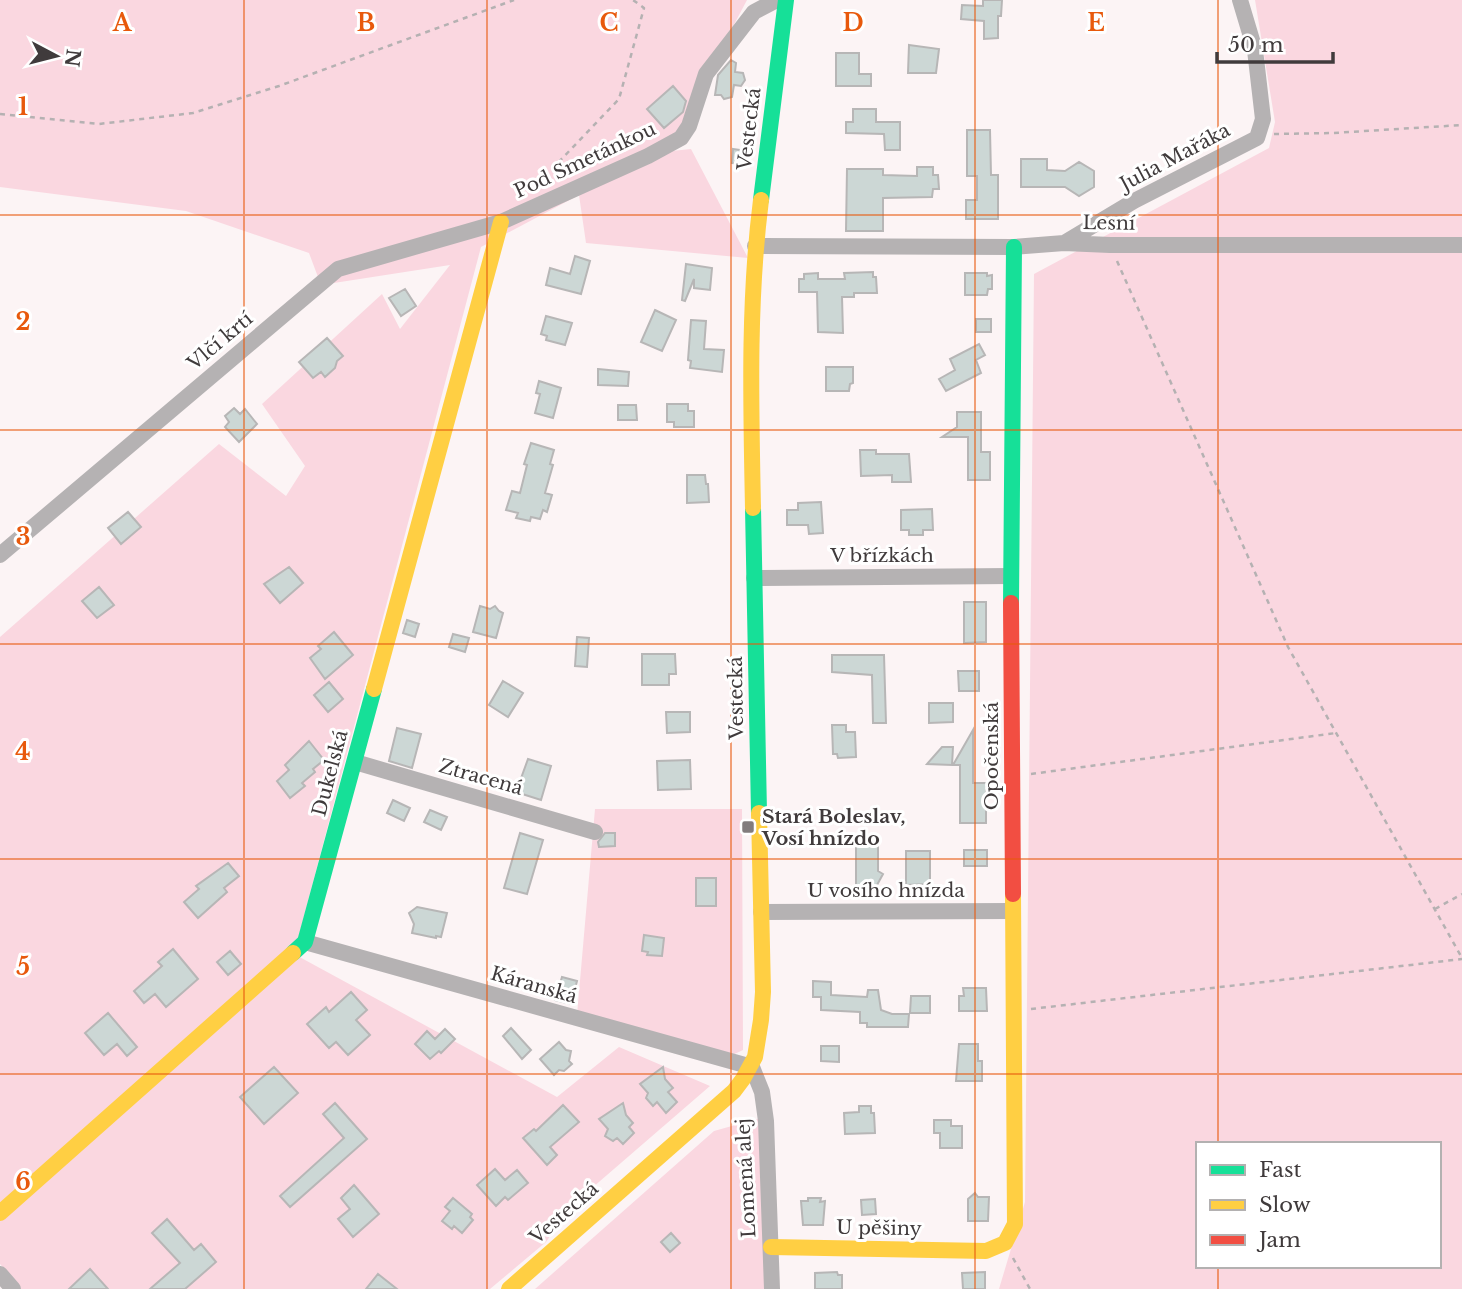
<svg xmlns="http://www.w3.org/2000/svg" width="1462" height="1289" font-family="'Libre Baskerville',serif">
	<rect width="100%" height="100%" fill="#fcf4f5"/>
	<path fill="#fad7e0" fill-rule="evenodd" d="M0 0H747L676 134 643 154 691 149 748 258 586 243 579 195 481 247 294 954 557 1097 619 1047 710 1086 570 1207 546 1242 490 1289H21L0 1264V637L219 444 286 496 305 466 262 404 382 294 400 329 450 265 321 285 309 253 186 211 0 187Z
		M1255 0H1462V1289H999L1025 1202 1034 274 1269 148 1275 122ZM1198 1144H1439V1266H1198Z
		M595 809H742L743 1050 724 1059 577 1015Z
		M771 1115 776 1289H535L714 1131Z"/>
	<path fill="#ccd7d5" stroke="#b7b6b6" stroke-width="2" d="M983 0H1002L1001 16H998V38L984 39V21L961 19 962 5 983 6Z
		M909 45 939 49 936 73H908Z
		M836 53H859V74H871V86H836Z
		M731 60 736 63 735 72 743 73 745 80 741 86 734 85 732 97 724 99 721 95H715L718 75Z
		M673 86 686 101 683 112 664 128 647 109Z
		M853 109H876V122H900V150H885L884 134 846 133V122H853Z
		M967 130H990L991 175H998V219H966V200H977V176H967Z
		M733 149 748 151 747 164 732 163Z
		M1021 159H1047V170L1065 171 1079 162 1094 171V187L1079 196 1065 187H1021Z
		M917 167H933V175H938L939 189H933L932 197 883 198V231H846L847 169H883V175L917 176Z
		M575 256 590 261 581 294 546 285 550 268 570 274Z
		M686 264 712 268 710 290 694 288V279L685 301 682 300Z
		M873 272V277H876L877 293H854V297H842L843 333 818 332 817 292H799V279H804V274L818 273V279H845L844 273Z
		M965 273H987V276L992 275V289H988L987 295H965Z
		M405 289 416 306 401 316 389 298Z
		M655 310 676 320 662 351 641 342Z
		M546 316 572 323 565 345 546 340 547 336 541 334Z
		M976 319H991V332H976Z
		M691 320 706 321 704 349 724 350 722 372 690 368 691 361 688 360Z
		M327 338 343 356 337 361 335 368 325 377 321 372 313 378 299 362Z
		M979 344 985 355 976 360 981 373 946 391 939 379 955 370 950 359Z
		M826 367H853V383L850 384 849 391H826Z
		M598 369 629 372 628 386 598 385Z
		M539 381 561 388 553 418 535 413 540 394 536 393Z
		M667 404H688V411H694V427H674V422H667Z
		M618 405H636L637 420H618Z
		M234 408 240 414 245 409 257 424 239 442 225 427 229 422 225 416Z
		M957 412H981V452H990V480H968V437H942L957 427Z
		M531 443 554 450 550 464 553 465 545 493 552 495 547 512 543 510 540 519 531 517 530 521 516 518 518 513 506 510 512 491 520 493 527 465 524 464Z
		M860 450H876V454H909L911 482H892V475L861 476Z
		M687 475H705L706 484H708L709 502 687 503Z
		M821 502 823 533 809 534 808 525H787V510H798V503Z
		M932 509 933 530H923V535H909V530H901V510Z
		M128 512 141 527 121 544 108 528Z
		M289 567 303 583 280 603 264 584Z
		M99 587 114 605 97 618 82 601Z
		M964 602H986V642L964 643Z
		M480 606 490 609 495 606 499 611 503 613 496 638 473 632Z
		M407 620 419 624 415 637 403 633Z
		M334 632 353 655 325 679 310 658 321 649 318 646Z
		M453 634 469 638 465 652 449 647Z
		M577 637 589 638 587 667 575 666Z
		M642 654H675L676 674H669V685H642Z
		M832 655H884L886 723H873L872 675 832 672Z
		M958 671H979V691H959Z
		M503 681 523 693 508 717 489 705Z
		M329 682 343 699 328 712 314 695Z
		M929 703H953V722L929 723Z
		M666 712H690V732L667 733Z
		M832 725H846V732H855L856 757 838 758 837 754H833Z
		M397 728 421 734 412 768 389 761Z
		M973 730V783H986V823H960V765H953Z
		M309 741 324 760 313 769 315 772 302 783 305 786 290 798 277 781 289 770 285 765Z
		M942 747H953L952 765 927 764Z
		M528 759 551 766 541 800 516 792Z
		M690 760 691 789 658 790 657 761Z
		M393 800 410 808 404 821 387 813Z
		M430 810 447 817 441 830 424 822Z
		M520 833 543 840 527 894 504 888Z
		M605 833H615V846L599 847 598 842Z
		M856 846H878V871L883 874 877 885 856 886Z
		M964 850H987V866H964Z
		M906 851H930V884L906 885Z
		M228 863 239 876 224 888 227 892 198 918 184 902 199 889 196 886Z
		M696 878H716V906H696Z
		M417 907 447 913 441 937 436 936V938L412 933 414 924 409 913Z
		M644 935 664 938 662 956 647 955 648 952 642 951Z
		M173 949 198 979 166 1007 155 994 144 1003 134 991 162 966 158 962Z
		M230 951 241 964 228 975 217 962Z
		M562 977 577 981 571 1004 555 1000Z
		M813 981 831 982V995L867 997 868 990H878L881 1010 892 1014H909L908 1027H867V1023H860V1012L821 1010V997H813Z
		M963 988H986L987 1011H959V996H964Z
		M351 992 367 1010 356 1020 370 1035 348 1055 336 1042 329 1048 307 1024 326 1007 329 1012Z
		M911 996H930V1013H910Z
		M108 1013 137 1047 127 1056 117 1044 104 1055 85 1033Z
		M511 1028 531 1050 522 1059 503 1036Z
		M445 1029 455 1039 441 1053 439 1051 430 1059 415 1044 427 1031 435 1039Z
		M559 1042 566 1050 571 1051 569 1061 572 1064 564 1071 559 1070 554 1075 540 1059Z
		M959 1044H978V1061H982V1081H956Z
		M821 1046H839V1062L821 1061Z
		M274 1067 298 1093 264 1124 240 1097Z
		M663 1067 665 1079 673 1088 668 1092 677 1102 666 1113 657 1102 653 1106 646 1098 648 1093 640 1084Z
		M335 1103 367 1139 290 1207 280 1196 344 1138 323 1114Z
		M623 1103 626 1115 633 1123 629 1127 634 1133 623 1144 617 1138 613 1141 605 1136 608 1129 599 1119Z
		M563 1105 579 1122 550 1147 557 1155 547 1165 523 1138 534 1129 536 1131Z
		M859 1106H871V1113H874L875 1133 845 1134 844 1113 859 1112Z
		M934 1120H951V1126H962V1148H940V1133H934Z
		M495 1169 505 1180 517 1170 528 1183 508 1200 505 1197 496 1206 477 1185Z
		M354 1185 379 1214 353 1237 338 1219 350 1209 341 1198Z
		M975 1193 978 1197H989L988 1221H968V1199Z
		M453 1198 472 1214 470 1217 473 1220 462 1233 454 1226 452 1229 442 1221 450 1211 445 1207Z
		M808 1198H821L820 1202 825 1201 823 1225H803L801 1201H808Z
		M875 1199 876 1214 862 1215 861 1200Z
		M167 1219 194 1250 201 1244 216 1262 185 1289H150L180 1263 152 1233Z
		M671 1233 680 1243 670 1252 661 1242Z
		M90 1269 108 1289H69Z
		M837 1272 838 1275H842V1289H815V1273Z
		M985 1272V1289H963L962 1273Z
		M378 1274 397 1289H366Z"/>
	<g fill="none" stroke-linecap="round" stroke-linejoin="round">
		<path stroke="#b5b1b2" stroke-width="2.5" stroke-dasharray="5 5" stroke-linecap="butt" d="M0 114 99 124 193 113 279 86 514 0
			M1274 134 1333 133 1462 125
			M531 191 619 99 644 8 633 0
			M1117 261 1288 647 1462 958
			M1031 774 1336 733
			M1435 909 1462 894
			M1031 1009 1462 959
			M1013 1258 1030 1289"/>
		<path stroke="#b5b2b3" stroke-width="16" d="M1064 243 1134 201 1257 138 1263 119 1255 50 1240 0
			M755 246 1014 247 1064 243 1110 245H1462
			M0 555 338 269 501 222 648 156 681 138 689 126 706 74 754 12 777 0
			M754 578 1011 576
			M355 762 595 832
			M761 912 1012 911
			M305 942 752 1067 762 1092 766 1121 772 1289
			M0 1274 13 1289"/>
		<path stroke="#16e098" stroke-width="16" d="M761 200 786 0
			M753 508 759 813
			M1011 603 1014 247
			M293 953 305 942 374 689"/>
		<path stroke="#ffcf43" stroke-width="16" d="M753 508C751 406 748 302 761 200
			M374 689 501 222
			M0 1213 293 953
			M771 1247 986 1251 1005 1243 1015 1224 1013 894
			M509 1289 734 1091 743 1079 755 1057 761 1020 763 992 759 813"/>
		<path stroke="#f24e42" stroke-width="16" d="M1011 603 1013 894"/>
	</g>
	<path fill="none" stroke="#e8590c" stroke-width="2" stroke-opacity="0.55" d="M244 0V1289M487 0V1289M731 0V1289M975 0V1289M1218 0V1144M0 215H1462M0 430H1462M0 644H1462M0 859H1462M0 1074H1462M1218 1266V1289"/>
	<rect fill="#827c7d" stroke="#fff" stroke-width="2.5" x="741" y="820" width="14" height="14" rx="3.5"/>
	<g text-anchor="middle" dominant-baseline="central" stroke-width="6" stroke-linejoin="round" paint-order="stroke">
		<g font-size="19" fill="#403b3c" stroke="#fff">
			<text transform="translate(749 129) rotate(-83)">Vestecká</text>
			<text transform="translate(1175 157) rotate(-28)">Julia Mařáka</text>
			<text transform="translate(585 160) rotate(-25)">Pod Smetánkou</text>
			<text transform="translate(1109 223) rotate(1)">Lesní</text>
			<text transform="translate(220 341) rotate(-40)">Vlčí krtí</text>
			<text x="882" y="555">V břízkách</text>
			<text transform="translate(736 698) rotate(-91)">Vestecká</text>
			<text transform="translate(991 756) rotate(-90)">Opočenská</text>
			<text transform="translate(330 773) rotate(-75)">Dukelská</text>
			<text transform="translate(481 777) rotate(16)">Ztracená</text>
			<text x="886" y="890">U vosího hnízda</text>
			<text transform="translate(534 985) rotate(16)">Káranská</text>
			<text transform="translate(746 1178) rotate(-93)">Lomená alej</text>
			<text transform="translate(564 1213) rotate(-41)">Vestecká</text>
			<text transform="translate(879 1228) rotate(1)">U pěšiny</text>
		</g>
		<g font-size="19" font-weight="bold" fill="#403b3c" stroke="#fff" text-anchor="start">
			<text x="762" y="816">Stará Boleslav,<tspan x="762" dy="22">Vosí hnízdo</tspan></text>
		</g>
	</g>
	<g font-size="23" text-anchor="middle" font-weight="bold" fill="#e8590c" stroke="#fff" stroke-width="6" stroke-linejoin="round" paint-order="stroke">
		<text x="122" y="31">A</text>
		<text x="366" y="31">B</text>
		<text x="609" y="31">C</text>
		<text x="853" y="31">D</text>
		<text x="1096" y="31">E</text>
		<text x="23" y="115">1</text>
		<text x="23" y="330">2</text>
		<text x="23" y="545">3</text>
		<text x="23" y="760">4</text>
		<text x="23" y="975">5</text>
		<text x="23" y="1190">6</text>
	</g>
	<rect x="1196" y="1142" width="245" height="126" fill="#ffffff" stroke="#b3b1b1" stroke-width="2"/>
	<rect x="1210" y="1165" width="35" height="10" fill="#16e098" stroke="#b3b1b1" stroke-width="2"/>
	<text x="1259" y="1177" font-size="21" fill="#403b3c">Fast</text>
	<rect x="1210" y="1200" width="35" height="10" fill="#ffcf43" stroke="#b3b1b1" stroke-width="2"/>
	<text x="1259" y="1212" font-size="21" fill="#403b3c">Slow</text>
	<rect x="1210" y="1235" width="35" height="10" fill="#f24e42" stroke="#b3b1b1" stroke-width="2"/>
	<text x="1259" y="1247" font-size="21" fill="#403b3c">Jam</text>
	<g transform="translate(56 56) rotate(97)" stroke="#ffffff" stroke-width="5" paint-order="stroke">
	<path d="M0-5L12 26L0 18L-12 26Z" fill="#403b3c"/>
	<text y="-10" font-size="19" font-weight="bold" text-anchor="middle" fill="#403b3c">N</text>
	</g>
	<path d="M1217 52v10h116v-10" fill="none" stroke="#403b3c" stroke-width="3.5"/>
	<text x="1228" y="52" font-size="21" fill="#403b3c" stroke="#ffffff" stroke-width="5" paint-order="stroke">50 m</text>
</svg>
